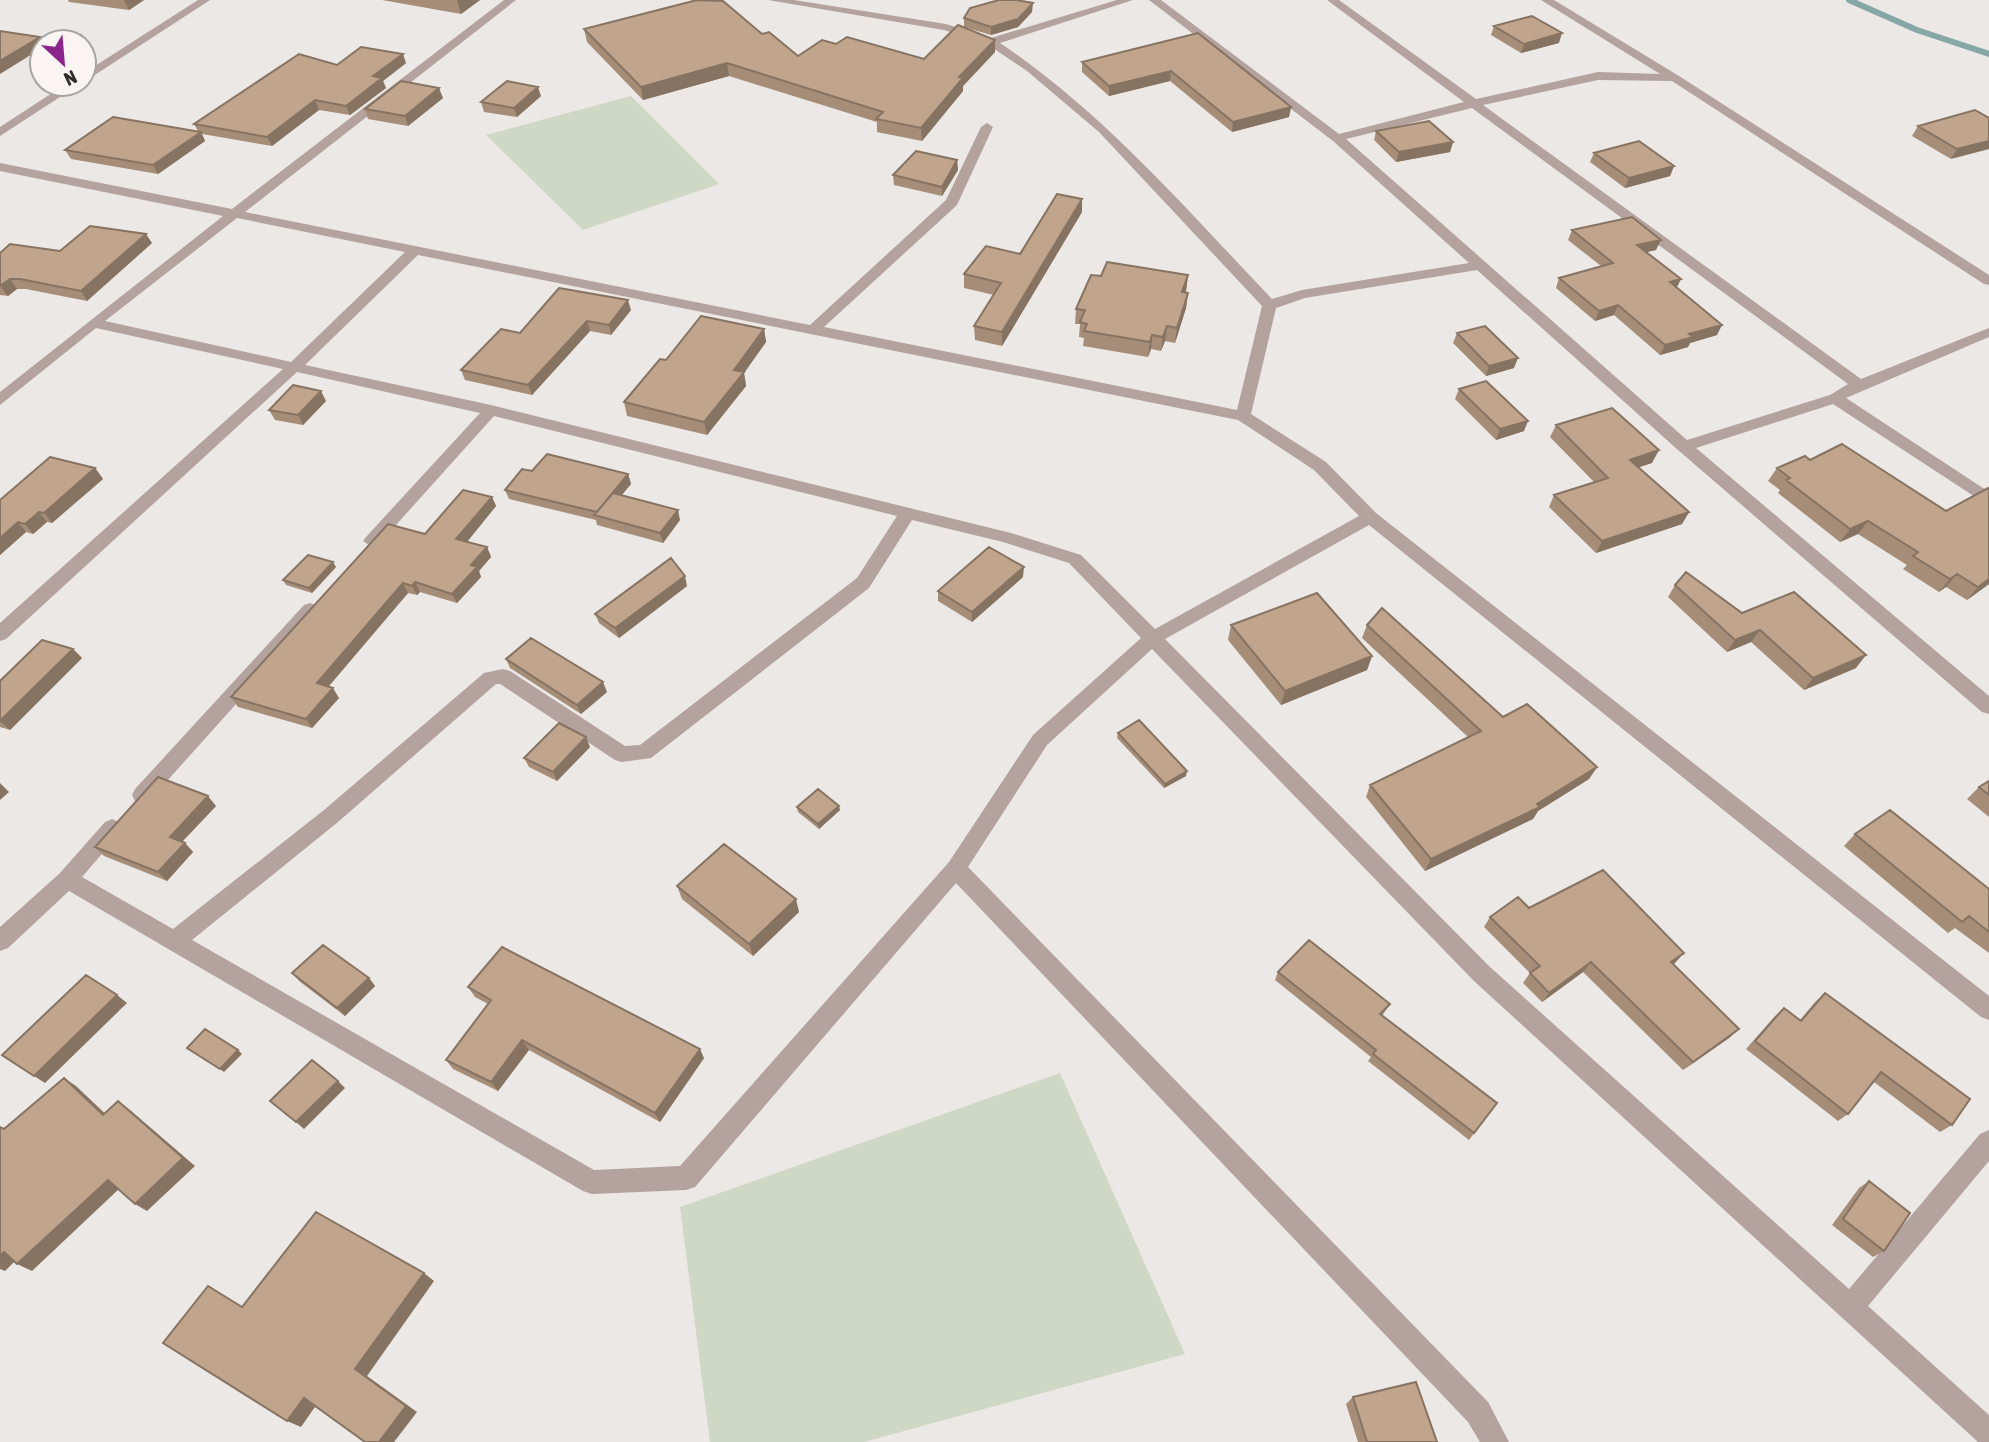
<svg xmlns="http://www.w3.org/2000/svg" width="1989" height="1442" font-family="'Asap Condensed',sans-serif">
	<rect width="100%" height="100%" fill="#ece8e5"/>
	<path fill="#cfd8c4" d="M631 96 719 184 583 230 486 135Z
		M1060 1073 1185 1354 864 1442H710L680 1207Z"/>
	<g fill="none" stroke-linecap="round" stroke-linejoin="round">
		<path stroke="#87a7a6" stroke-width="6" d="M1849 0 1917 30 1989 54"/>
		<path fill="#b3a29e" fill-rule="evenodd" d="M504 0H516L245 212 810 325 946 200 981 127 987 123 993 127 957 205 824 327 1237 410 1262 306 1099 132 1027 71 987 44 944 30 768 0H794L946 24 991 38 1117 0H1133L1000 43C1104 113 1186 209 1272 299L1302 290 1469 263 1333 141 1149 0H1161L1339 134 1464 102 1327 0H1339L1476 99 1598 72 1660 74 1541 0H1554L1679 76 1989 275V285L1984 284 1672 81 1598 80 1483 105 1861 379 1989 328V337L1846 398 1989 492V506L1833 404 1696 448 1989 696V714L1982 712 1678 450 1477 270 1305 298 1276 308 1251 414 1326 462 1376 513 1989 996V1020L1981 1017 1369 525 1165 639 1490 967 1849 1289 1980 1134 1989 1130V1161L1868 1306 1989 1415V1442H1978L1474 981 1152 649 1047 745 968 867 1488 1402 1509 1442H1480L1468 1422 956 883 695 1187 686 1190 592 1194 583 1191 69 891 8 948 0 951V927L60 873 105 822 112 819 119 822 122 828 119 834 82 877 173 929 324 810 484 673 503 669 510 671 625 746 640 745 857 578 897 516 494 416 378 545 372 547 363 541 366 537 480 413 297 372 6 639 0 641V623L283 369 96 328 0 405V392L223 216 0 171V163L232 209ZM1472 108 1848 384 1830 395 1687 440 1346 139ZM237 218 405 252 291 362 105 321ZM418 255 1238 420 1314 470 1359 516 1155 629 1081 555 1011 533 491 405 305 365ZM912 520 1003 542 1069 563 1141 638 1033 735 949 862 680 1166 594 1170 192 940 338 822 496 684H500L615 760 622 762 651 758 869 588Z
			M310 603 316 605 319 610 316 615 149 801 142 803 135 801 132 795 135 789 304 605Z"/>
		<path fill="#b3a29e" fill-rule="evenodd" d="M198 0H210L84 82V73Z
			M66 84H80L0 136V127Z"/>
	</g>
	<path fill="#a58d78" d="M68 0H144L129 10 69 2Z
		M382 0H480L461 14Z
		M1032 12 1018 27 991 35 964 27V18Z
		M1494 26 1559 43 1521 53 1491 35Z
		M584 29 762 34 798 56 836 44 924 59 995 52 963 86V91L922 141 877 132V122L729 76 643 100 587 42Z
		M1198 33 1291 107 1289 117 1232 132 1170 81 1109 96 1082 72V62Z
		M406 63 383 81 386 88 350 115 319 110 272 146 202 134 205 141 158 174 71 159 65 150 198 131 194 124 337 65Z
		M541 96 517 117 484 112 481 102Z
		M443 98 408 126 368 119 365 109Z
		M1989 118 1951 159 1912 136 1918 126Z
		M1376 131 1453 142 1450 152 1396 162 1374 140Z
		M1594 153 1674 166 1670 176 1625 188 1590 162Z
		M957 160 958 170 942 196 894 185 893 175Z
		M1082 199V212L1002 346 975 340 974 326 994 295 964 288V274L1020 254Z
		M1572 230 1656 250 1646 252 1717 335 1690 343 1688 347 1660 355 1614 315 1595 321 1556 288 1559 278 1601 266 1568 240Z
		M152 243 87 301 26 289H17L8 296 0 295V253L60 251Z
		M1188 275 1186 293H1188L1186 308 1175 343 1165 341 1161 351 1151 349 1148 357 1083 346 1084 338 1079 337 1080 324H1075L1076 309 1101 276Z
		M631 310 611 335 590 331 532 395 465 380 461 370 520 333Z
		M764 329 766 342 744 373 746 386 707 435 627 416 624 402 666 360Z
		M1457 333 1514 368 1486 376 1453 343Z
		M1459 389 1524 431 1496 440 1455 399Z
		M326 401 303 425 275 420 269 410Z
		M1556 425 1652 463 1639 467 1689 512 1682 524 1596 553 1549 507 1554 495 1594 482 1550 437Z
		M95 468 103 479 52 523 47 522 33 534 26 532 0 555V500Z
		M1777 468 1989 584 1967 600 1946 587 1939 592 1903 569 1907 565 1858 534 1840 542 1778 493 1780 490 1768 481Z
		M532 471 628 474 631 484 621 495 680 520 663 543 597 525 596 520 509 499 505 490Z
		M492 497 496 506 467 542 487 547 491 557 479 571 481 577 457 603 420 592 417 595 408 593 328 687 339 698 312 728 238 707 231 697 425 534Z
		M336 567 312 593 286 585 283 580Z
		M1023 577 972 622 938 601V591Z
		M1675 585 1742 613 1856 668 1804 690 1751 642 1727 652 1668 597Z
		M687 586 619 638 599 623 595 614Z
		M1231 625 1372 656 1367 670 1281 705 1228 640Z
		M1367 625 1503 717 1597 767 1589 779 1538 811 1533 819 1425 871 1366 797 1370 785 1468 737 1362 638Z
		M73 649 82 658 10 730 0 727V681Z
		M506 659 607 692 581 714 510 668Z
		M1118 733 1186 776 1164 788 1117 738Z
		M590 747 557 781 529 767 524 758Z
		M1989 781V817L1967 799 1979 787Z
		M216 806 182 842 185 843 193 852 167 881 104 856 95 847Z
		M797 807 840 810 819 829 798 812Z
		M1855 834 1989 889V953L1955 928 1948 933 1844 846Z
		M677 886 799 912 753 956 682 899Z
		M1529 908 1675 963 1673 964 1739 1029 1729 1038 1683 1070 1583 972 1542 1002 1523 983 1530 973 1484 927 1490 917Z
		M1278 972 1390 1004 1382 1016 1497 1103 1469 1140 1368 1061 1371 1057 1275 980Z
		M292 973 369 978 375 986 345 1016 299 981Z
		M468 987 704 1058 660 1122 529 1050 498 1091 453 1069 446 1060 488 1004 475 997Z
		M1825 993 1952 1125 1940 1132 1874 1082 1848 1114 1838 1121 1746 1049 1775 1016 1784 1008 1800 1020 1816 1001Z
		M1869 1181 1884 1251 1873 1257 1832 1225 1859 1188Z
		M1353 1397 1437 1442H1358L1346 1404Z"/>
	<path fill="#867362" d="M124 0H144L129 10Z
		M457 0H480L461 14Z
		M1033 3 1032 12 1018 27 991 35V27Z
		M1562 33 1559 43 1521 53 1524 44Z
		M40 37 43 42 42 48 0 74V61Z
		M995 40V52L963 86V91L922 141 921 128 959 77Z
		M403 54 406 63 383 81 386 88 350 115 346 106 373 76Z
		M727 63 729 76 643 100 641 87Z
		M1171 71 1170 81 1109 96V86Z
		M538 87 541 96 517 117 514 108Z
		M439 88 443 98 408 126 405 116Z
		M315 100 319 110 272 146 267 137Z
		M1291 107 1289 117 1232 132 1233 122Z
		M201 132 205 141 158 174 153 165Z
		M1989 141V149L1951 159 1957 149Z
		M1453 142 1450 152 1396 162 1399 152Z
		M957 160 958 170 942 196V187Z
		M1674 166 1670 176 1625 188 1629 178Z
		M1082 199V212L1002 346V332Z
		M146 234 152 243 87 301 81 291Z
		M1661 240 1656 250 1633 255 1637 245Z
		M1188 275 1186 290 1181 307 1182 292Z
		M10 279 17 289 8 296 1 287Z
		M1681 279 1676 289 1670 282Z
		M1188 293 1186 308 1175 343 1177 328Z
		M628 300 631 310 611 335 609 325Z
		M1618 305 1614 315 1595 321 1599 311Z
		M587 321 590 331 532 395 528 385Z
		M1722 325 1717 335 1690 343 1688 347 1660 355 1665 345 1689 334Z
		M1167 326 1165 341 1161 351 1163 337Z
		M764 329 766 342 744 373 746 386 707 435 704 422 734 370Z
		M1152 335 1151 349 1148 357 1150 342Z
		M1518 358 1514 368 1486 376 1489 366Z
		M321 391 326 401 303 425 298 415Z
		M1528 421 1524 431 1496 440 1500 429Z
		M1659 450 1652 463 1624 472 1630 460Z
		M95 468 103 479 52 523 44 513Z
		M628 474 631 484 603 518 597 512Z
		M492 497 496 506 461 549 456 539Z
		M678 510 680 520 663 543 660 533Z
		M39 512 47 522 33 534 25 524Z
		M1689 512 1682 524 1596 553 1602 541Z
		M1868 521 1858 534 1840 542 1850 529Z
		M18 522 26 532 0 555V538Z
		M487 547 491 557 479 571 481 577 457 603 452 594 471 565Z
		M333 562 336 567 312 593 309 588Z
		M1024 567 1023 577 972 622V612Z
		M1957 574 1946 587 1939 592 1950 579Z
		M685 576 687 586 619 638 615 628Z
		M1989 579V584L1967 600 1978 587Z
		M415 582 420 592 417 595 412 586Z
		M403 583 408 593 323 693 317 683Z
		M1760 630 1751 642 1727 652 1735 640Z
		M73 649 82 658 10 730 0 721Z
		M1866 655 1856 668 1804 690 1813 678Z
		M1372 656 1367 670 1281 705 1285 691Z
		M603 682 607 692 581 714 577 705Z
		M333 688 339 698 312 728 306 719Z
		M586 737 590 747 557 781 553 772Z
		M1597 767 1589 779 1538 811 1533 819 1425 871 1431 859 1537 804Z
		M1187 771 1186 776 1164 788 1165 784Z
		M0 783 9 792 0 800Z
		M208 796 216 806 178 846 170 837Z
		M839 806 840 810 819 829 818 824Z
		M185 843 193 852 167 881 158 872Z
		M796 899 799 912 753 956 749 944Z
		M1684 953 1675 963 1662 972 1671 962Z
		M1591 962 1583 972 1542 1002 1549 993Z
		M369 978 375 986 345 1016 337 1008Z
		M117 995 127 1003 45 1083 34 1076Z
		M1739 1029 1729 1038 1683 1070 1693 1062Z
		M522 1040 529 1050 498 1091 491 1082Z
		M700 1049 704 1058 660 1122 655 1113Z
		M238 1050 242 1054 224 1072 220 1069Z
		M64 1078 76 1086 115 1123 103 1115Z
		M338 1081 345 1088 304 1129 296 1122Z
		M118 1101 130 1110 195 1166 147 1211 135 1204Z
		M108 1180 120 1188 32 1271 17 1264Z
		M4 1252 18 1258 5 1271 0 1269V1256Z
		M424 1273 434 1281 367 1376 417 1412 394 1442H379L355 1369Z
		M304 1398 317 1404 301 1427 287 1421Z"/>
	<path fill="#c0a48c" stroke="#867362" stroke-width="2" d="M697 0 723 1 762 34 769 32 798 56 822 40 836 44 847 37 924 59 958 25 995 40 959 77 963 78 921 128 876 119 883 112 727 63 641 87 584 29Z
		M999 0H1016L1033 3 1018 19 991 27 964 18 970 8Z
		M1532 16 1562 33 1524 44 1494 26Z
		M0 31 40 37 0 61Z
		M1198 33 1291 107 1233 122 1171 71 1109 86 1082 62Z
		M361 47 403 54 373 76 382 78 346 106 315 100 267 137 194 124 299 54 337 65Z
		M401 81 439 88 405 116 365 109Z
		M507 81 538 87 514 108 481 102Z
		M1975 110 1989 118V141L1957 149 1918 126Z
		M113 117 201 132 153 165 65 150Z
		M1429 121 1453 142 1399 152 1376 131Z
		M1639 141 1674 166 1629 178 1594 153Z
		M916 151 957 160 942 187 893 175Z
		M1057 194 1082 199 1002 332 974 326 1001 283 964 274 986 246 1020 254Z
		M1632 217 1661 240 1637 245 1681 279 1670 282 1722 325 1689 334 1693 337 1665 345 1618 305 1599 311 1559 278 1613 263 1572 230Z
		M90 226 146 234 81 291 20 279H10L0 286V253L10 244 60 251Z
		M1107 262 1188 275 1182 292 1188 293 1177 328 1167 326 1163 337 1152 335 1150 342 1084 331 1087 324 1080 322 1085 310 1076 309 1091 275 1101 276Z
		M559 288 628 300 609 325 587 321 528 385 461 370 501 329 520 333Z
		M701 316 764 329 734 370 744 372 704 422 624 402 660 359 666 360Z
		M1485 326 1518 358 1489 366 1457 333Z
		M1486 381 1528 421 1500 429 1459 389Z
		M293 385 321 391 298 415 269 410Z
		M1612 408 1659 450 1630 460 1689 512 1602 541 1554 495 1608 478 1556 425Z
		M1842 444 1946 511 1988 488 1989 489V579L1978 587 1957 574 1950 579 1913 556 1918 552 1868 521 1850 529 1786 480 1790 478 1777 468 1805 456 1810 460Z
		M547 454 628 474 597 512 505 490 522 469 532 471Z
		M50 457 95 468 44 513 39 512 25 524 18 522 0 538V500Z
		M463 490 492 497 456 539 487 547 471 565 477 567 452 594 415 582 412 586 403 583 317 683 333 688 306 719 231 697 388 524 425 534Z
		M613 493 678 510 660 533 594 515Z
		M989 547 1024 567 972 612 938 591Z
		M308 555 333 562 309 588 283 580Z
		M671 558 685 576 615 628 595 614Z
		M1686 572 1742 613 1794 592 1866 655 1813 678 1760 630 1735 640 1675 585Z
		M1317 593 1372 656 1285 691 1231 625Z
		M1382 608 1503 717 1527 704 1597 767 1537 804 1540 807 1431 859 1370 785 1481 731 1367 625Z
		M531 638 603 682 577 705 506 659Z
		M42 640 73 649 0 721V681Z
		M1139 720 1187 771 1165 784 1118 733Z
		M559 723 586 737 553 772 524 758Z
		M158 777 208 796 170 837 185 843 158 872 95 847Z
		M1989 781V795L1979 787Z
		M818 789 839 806 818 824 797 807Z
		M1890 810 1989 889V932L1969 916 1962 922 1855 834Z
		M724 844 796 899 749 944 677 886Z
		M1603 870 1684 953 1671 962 1739 1029 1693 1062 1591 962 1549 993 1530 973 1540 966 1490 917 1518 897 1529 908Z
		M1309 940 1390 1004 1380 1014 1497 1103 1474 1133 1373 1054 1376 1050 1278 972Z
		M323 945 369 978 337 1008 292 973Z
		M502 947 700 1049 655 1113 522 1040 491 1082 446 1060 491 1000 468 987Z
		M86 975 117 995 34 1076 2 1055Z
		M1825 993 1970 1099 1952 1125 1881 1072 1848 1114 1755 1041 1784 1008 1801 1021Z
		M205 1029 238 1050 220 1069 187 1048Z
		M312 1060 338 1081 296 1122 270 1101Z
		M64 1078 103 1115 118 1101 183 1158 135 1204 108 1180 17 1264 4 1252 0 1256V1127L4 1129Z
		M1869 1181 1910 1213 1884 1251 1843 1219Z
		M316 1212 424 1273 355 1369 406 1406 379 1442H365L304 1398 287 1421 163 1343 208 1286 242 1307Z
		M1416 1382 1437 1442H1367L1353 1397Z"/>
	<g transform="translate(63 63) rotate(154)"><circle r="33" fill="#faf5f2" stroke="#a9a5a3" stroke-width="2"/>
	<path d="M0-5L12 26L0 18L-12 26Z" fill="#8b258b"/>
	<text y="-10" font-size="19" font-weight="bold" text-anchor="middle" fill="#2f2d2c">N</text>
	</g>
</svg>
